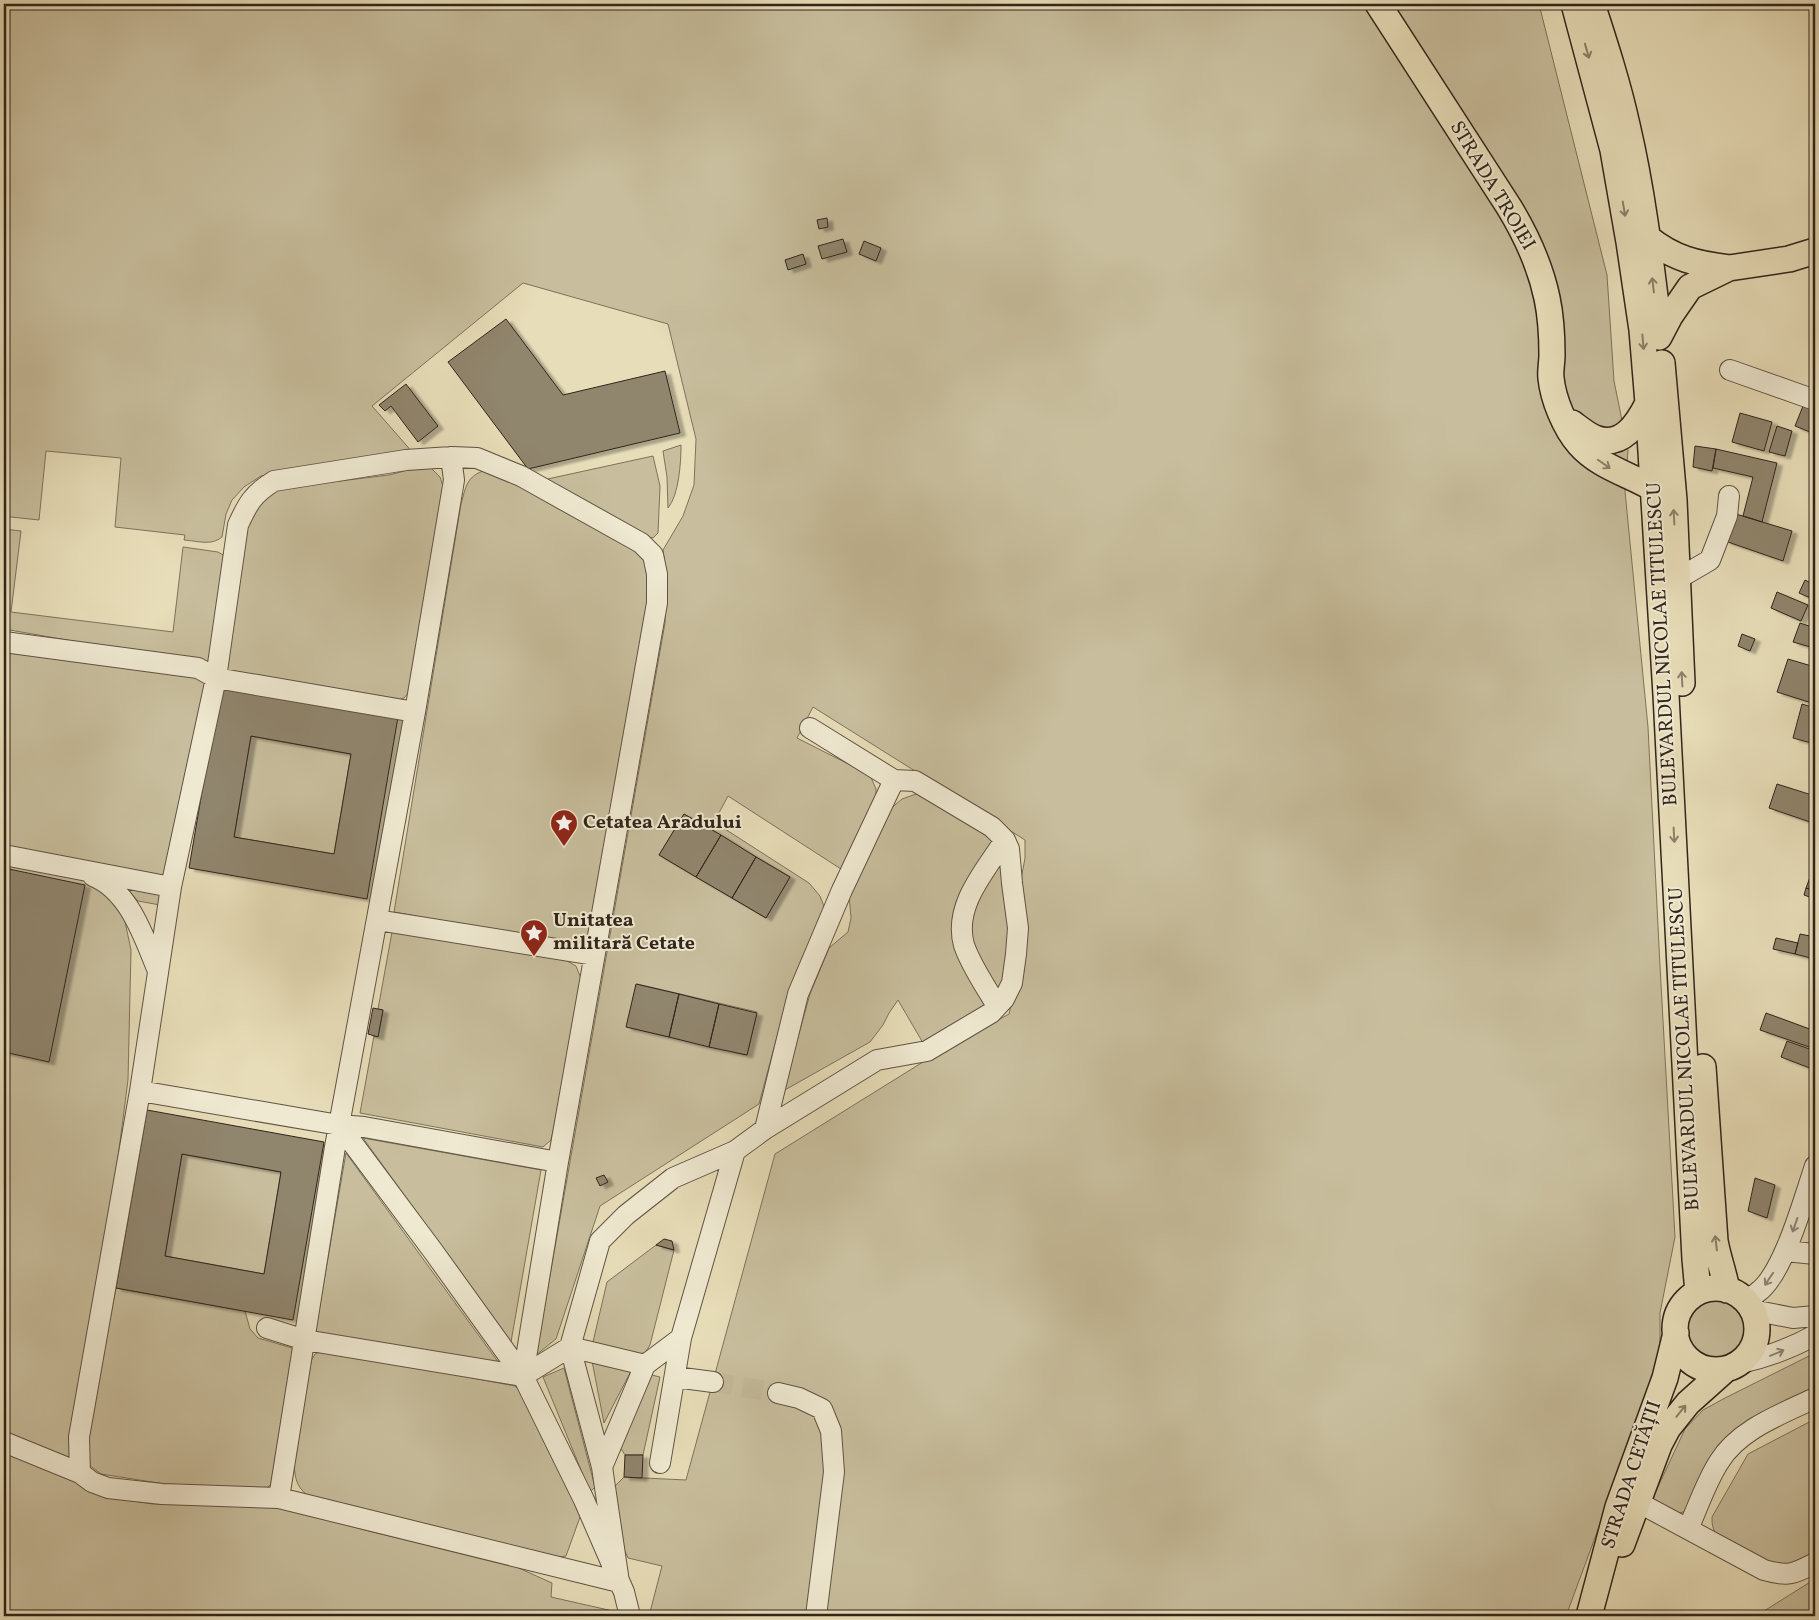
<svg xmlns="http://www.w3.org/2000/svg" width="1819" height="1620" font-family="Vollkorn,serif">
	<defs>
		<filter id="shadow"><feDropShadow dx="5.5" dy="3" stdDeviation="1" flood-color="#0004"/></filter>
	</defs>
	<rect width="100%" height="100%" fill="#e7ddb8"/>
	<filter id="stains"><feTurbulence type="fractalNoise" baseFrequency=".004" numOctaves="4"/><feColorMatrix values="0 0 0 0 .2 0 0 0 0 .09 0 0 0 0 .02 0 0 0 .5 -.17"/></filter>
	<radialGradient id="worn" r=".72"><stop offset=".6" stop-color="#630" stop-opacity="0"/><stop offset="1" stop-color="#630" stop-opacity=".3"/></radialGradient>
	<path fill="#c8be9d" stroke="#7d725c" fill-rule="evenodd" d="M4 4H1539L1607 275 1614 381 1628 450 1625 491 1648 727 1660 966 1675 1237 1660 1313V1362L1566 1616H649L662 1566 628 1558 619 1538 614 1487 624 1477 686 1480 775 1154 931 1057 1009 1014 1016 984 1019 890 1025 858V840L813 707 797 738 870 775 876 789V802L844 871 728 796 714 822 809 883 820 896 825 909 786 1003 759 1104 600 1206 556 1339 536 1355 665 623 667 579 663 550 683 516 694 485 696 439 668 324 523 283 372 406 414 454 285 471 261 476 244 487 232 500 226 514 222 537C211 546 198 541 184 540L185 535 115 527 121 458 46 451 39 520 11 517 5 512C3 499 8 483 4 471ZM684 814 790 877 766 918 659 855ZM637 984 757 1012 747 1055 627 1027Z
		M681 445C681 462 679 495 668 508L667 477 663 451Z
		M653 456 660 486 658 533 653 538 644 536 543 480Z
		M420 467 431 468 440 477 444 489 410 691 404 698 397 700 226 673 247 526 267 494 283 488 389 475Z
		M486 470 497 472 636 548 648 565 652 584 587 948 394 912 461 504C466 487 466 476 486 470Z
		M4 529 21 531 11 612 173 632 183 547 218 552 225 556 210 665 4 629Z
		M4 648 193 671 206 683 166 872 160 877 4 851Z
		M251 736 351 754 334 854 234 837Z
		M916 794 927 795 997 841 957 942 986 1009 923 1043 898 1000 889 1013 883 1025 870 1042 783 1091 810 994 829 948 848 932 851 918 849 894 889 810 902 799Z
		M1004 850 1011 943 999 997 972 953 971 906Z
		M4 861 79 875 97 884 123 912 131 950 128 1080 108 1235 69 1462 4 1436Z
		M123 884 162 892 160 905 138 901Z
		M392 932 558 956 576 966 582 981 566 1075 551 1140 543 1147 360 1113 374 1036H378L383 1010 378 1009Z
		M363 1138 541 1170 511 1342Z
		M346 1153 501 1366 315 1333Z
		M182 1154 281 1172 264 1274 165 1256Z
		M656 1245 674 1250 650 1345 645 1353 636 1354 593 1342 607 1282Z
		M116 1288 245 1311 250 1329 258 1338 299 1350 274 1481 268 1487 251 1491 165 1484 101 1474 85 1462 83 1453Z
		M1686 1328a30 30 0 1 1 60 0a30 30 0 1 1-60 0Z
		M324 1350 515 1386 523 1394 579 1507 580 1517 566 1556 554 1558 309 1497C296 1486 295 1479 294 1462L311 1361 315 1354Z
		M1815 1353V1389L1762 1415 1690 1508C1675 1519 1665 1511 1649 1506L1685 1429 1703 1410 1725 1398Z
		M592 1361 631 1371 604 1423Z
		M564 1368 595 1487 590 1492 543 1377Z
		M648 1374 660 1377 643 1455H625L620 1447Z
		M1815 1419V1555C1803 1561 1792 1566 1778 1565 1769 1564 1721 1539 1715 1532 1712 1527 1712 1522 1712 1517L1748 1454Z
		M4 1448 71 1476 107 1497 153 1504H209L276 1506 373 1532 512 1565 552 1583 551 1597 635 1616H4Z
		M1815 1579V1616H1756Z"/>
	<path fill="#90856d" stroke="#32251b" fill-rule="evenodd" filter="url(#shadow)" d="M827 218 828 227 819 229 817 220Z
		M843 239 847 252 822 259 818 246Z
		M864 241 881 248 876 261 859 254Z
		M803 254 806 264 788 270 785 260Z
		M506 319 563 395 665 371 680 433 528 469 448 362Z
		M406 384 438 426 418 442 391 406 385 411 379 405Z
		M1803 406 1815 411V434L1795 426Z
		M1740 413 1772 422 1764 451 1732 442Z
		M1777 426 1792 431 1785 456 1769 452Z
		M1695 446 1716 449 1712 471 1693 467Z
		M1716 449 1777 463 1762 522 1743 516 1753 477 1713 468Z
		M1736 514 1792 531 1783 561 1725 541Z
		M1805 580 1815 585V600L1799 593Z
		M1777 592 1808 605 1801 621 1771 608Z
		M1800 623 1815 628 1814 648 1793 642Z
		M1742 634 1755 639 1750 651 1738 646Z
		M1788 659 1815 667V704L1777 692Z
		M220 686 398 717 367 899 189 868ZM251 736 351 754 334 854 234 837Z
		M1802 704 1815 708V744L1793 738Z
		M1777 784 1815 796V805L1810 822 1769 808Z
		M684 814 721 835 696 877 659 855Z
		M721 835 756 857 732 898 696 877Z
		M756 857 790 877 766 918 732 898Z
		M1815 864V891L1806 888Z
		M4 868 85 885 49 1062 4 1052Z
		M1806 888 1815 891V899L1804 895Z
		M1800 934 1815 937V959L1795 954Z
		M1776 938 1798 943 1795 954 1773 949Z
		M636 984 679 994 669 1037 626 1027Z
		M679 994 719 1004 709 1047 669 1037Z
		M719 1004 757 1013 747 1055 709 1047Z
		M373 1008 383 1010 378 1037 368 1034Z
		M1766 1013 1815 1031V1049L1760 1030Z
		M1787 1041 1815 1051V1070L1781 1057Z
		M147 1110 324 1142 293 1320 116 1288ZM182 1154 281 1172 264 1274 165 1256Z
		M604 1175 608 1182 600 1186 596 1178Z
		M1755 1178 1775 1185 1767 1218 1748 1211Z
		M664 1239 672 1241 674 1250 656 1245Z
		M625 1455H643L642 1478 624 1477Z"/>
	<g fill="none" stroke-linecap="round" stroke-linejoin="round">
		<path stroke="#c3b899" stroke-width="20" stroke-dasharray="20 10" stroke-linecap="butt" d="M713 1382 778 1393"/>
		<g stroke="#5f5342" stroke-width="22">
			<path id="minor" d="M1730 370 1815 400
				M1686 574 1710 560 1727 516 1729 496
				M4 642 198 668 216 678 415 712
				M4 855 171 887
				M93 876C130 891 144 938 158 971
				M377 920 594 955
				M997 1006C986 987 971 966 964 945 953 906 985 871 1005 840
				M140 1091 339 1125 364 1127 558 1162
				M339 1125 433 1251 523 1376 584 1500 624 1592 630 1616
				M765 1129 798 994 842 890 894 780
				M1785 1251 1815 1254
				M1744 1299C1749 1297 1754 1296 1758 1292 1784 1273 1804 1198 1815 1166
				M1752 1310 1793 1318 1815 1316
				M267 1328 305 1340 523 1376 570 1347 645 1365 602 1467
				M1737 1364C1764 1358 1790 1349 1815 1335
				M645 1365 681 1338 735 1151
				M675 1377 713 1382
				M778 1393 799 1398 822 1409 831 1431 834 1472 816 1616
				M4 1442 80 1473 92 1482 108 1488 162 1494 279 1498 619 1582
				M660 1463 681 1338
				M80 1473 79 1437 140 1091 171 887 216 678 238 525C248 503 253 494 274 481L406 460 451 457 477 458 521 476 641 543 653 555 657 574V603L558 1162 523 1376
				M1633 1488C1635 1497 1638 1501 1645 1506L1764 1570C1788 1577 1794 1574 1815 1563
				M279 1498 335 1147 415 712 454 480 451 457
				M1688 1529C1698 1507 1706 1482 1719 1462 1739 1429 1782 1414 1815 1398
				M619 1582 602 1467 570 1347 600 1241 626 1215 673 1178 735 1151 765 1129 877 1060 927 1051 991 1013 1004 999 1012 983 1016 954 1018 928 1012 883 1009 849 1005 840 992 827 915 781 894 780 810 728"/>
		</g>
		<g stroke="#32251b" stroke-width="28">
			<path id="major" d="M1378 4 1509 207C1526 235 1540 265 1547 298 1551 317 1552 336 1552 355 1552 363 1550 371 1551 378 1553 399 1565 428 1579 444 1599 467 1629 474 1654 489
				M1574 4 1613 150 1629 242 1642 330 1648 403 1666 695 1695 1259 1698 1292
				M1592 4C1605 44 1618 84 1627 125 1642 189 1650 255 1658 321
				M1648 238C1674 259 1697 264 1729 268
				M1659 337 1670 316 1690 287 1729 268 1789 259 1815 251
				M1662 363 1674 500 1682 683
				M1572 423C1579 428 1587 435 1595 438 1622 449 1638 423 1648 403
				M1703 1067 1715 1241C1718 1258 1724 1273 1727 1290
				M1675 1329a41 41 0 1 1 82 0a41 41 0 1 1-82 0Z
				M1622 1544 1659 1445 1668 1428 1688 1403 1726 1369
				M1589 1616 1618 1507 1665 1378 1676 1333"/>
		</g>
		<use href="#minor" stroke="#efe9d1" stroke-width="20"/>
		<use href="#major" stroke="#e7ddb8" stroke-width="25"/>
	</g>
	<defs><path id="oneway-shaft" d="M-6 0H5M1.5-3L5.5 0L1.5 3" fill="none" stroke-width="1.6" stroke-linecap="round" stroke-linejoin="round" transform="scale(1.25)"/></defs>
	<g stroke="#8c816a">
		<use href="#oneway-shaft" transform="translate(1587 51) rotate(74)"/>
		<use href="#oneway-shaft" transform="translate(1624 209) rotate(80)"/>
		<use href="#oneway-shaft" transform="translate(1653 285) rotate(-97)"/>
		<use href="#oneway-shaft" transform="translate(1643 342) rotate(85)"/>
		<use href="#oneway-shaft" transform="translate(1604 464) rotate(35)"/>
		<use href="#oneway-shaft" transform="translate(1674 517) rotate(-93)"/>
		<use href="#oneway-shaft" transform="translate(1682 679) rotate(-93)"/>
		<use href="#oneway-shaft" transform="translate(1674 835) rotate(87)"/>
		<use href="#oneway-shaft" transform="translate(1716 1243) rotate(-97)"/>
		<use href="#oneway-shaft" transform="translate(1681 1411) rotate(-51)"/>
	</g>
	<g stroke="#908776">
		<use href="#oneway-shaft" transform="translate(1795 1225) rotate(109)"/>
		<use href="#oneway-shaft" transform="translate(1769 1279) rotate(124)"/>
		<use href="#oneway-shaft" transform="translate(1777 1353) rotate(-23)"/>
	</g>
	<defs>
		<g id="sight-pin" transform="scale(1.4375)"><path d="M0 17L-7.5 6A9.5 9.5 0 1 1 7.5 6Z" fill="#8f2418" stroke="#efe9d1"/><path d="M0-6L1.8-2.2L6-1.7L2.9 1.2L3.7 5.4L0 3.3L-3.7 5.4L-2.9 1.2L-6-1.7L-1.8-2.2Z" fill="#fff"/></g>
	</defs>
	<g fill-rule="evenodd">
		<use href="#sight-pin" x="564" y="823"/>
		<use href="#sight-pin" x="534" y="933"/>
	</g>
	<g text-anchor="middle" dominant-baseline="central" stroke-width="4" stroke-linejoin="round" paint-order="stroke">
		<g font-size="20" fill="#32251b" stroke="#efe9d1">
			<text transform="translate(1492 186) rotate(59)">STRADA TROIEI</text>
			<text transform="translate(1663 644) rotate(-93)">BULEVARDUL NICOLAE TITULESCU</text>
			<text transform="translate(1685 1049) rotate(-93)">BULEVARDUL NICOLAE TITULESCU</text>
			<text transform="translate(1632 1475) rotate(-72)">STRADA CETĂȚII</text>
		</g>
		<g font-size="20" font-weight="bold" fill="#32251b" stroke="#efe9d1" text-anchor="start">
			<text x="583" y="823">Cetatea Aradului</text>
			<text x="553" y="921">Unitatea<tspan x="553" dy="23">militară Cetate</tspan></text>
		</g>
	</g>
	<rect width="1819" height="1620" fill="none" stroke="#e7ddb8" stroke-width="20"/>
	<rect x="5" y="5" width="1809" height="1610" fill="none" stroke="#32251b" stroke-width="2.5"/>
	<rect x="10" y="10" width="1799" height="1600" fill="none" stroke="#32251b"/>
	<rect width="100%" height="100%" filter="url(#stains)"/>
	<rect width="100%" height="100%" fill="url(#worn)"/>
</svg>
